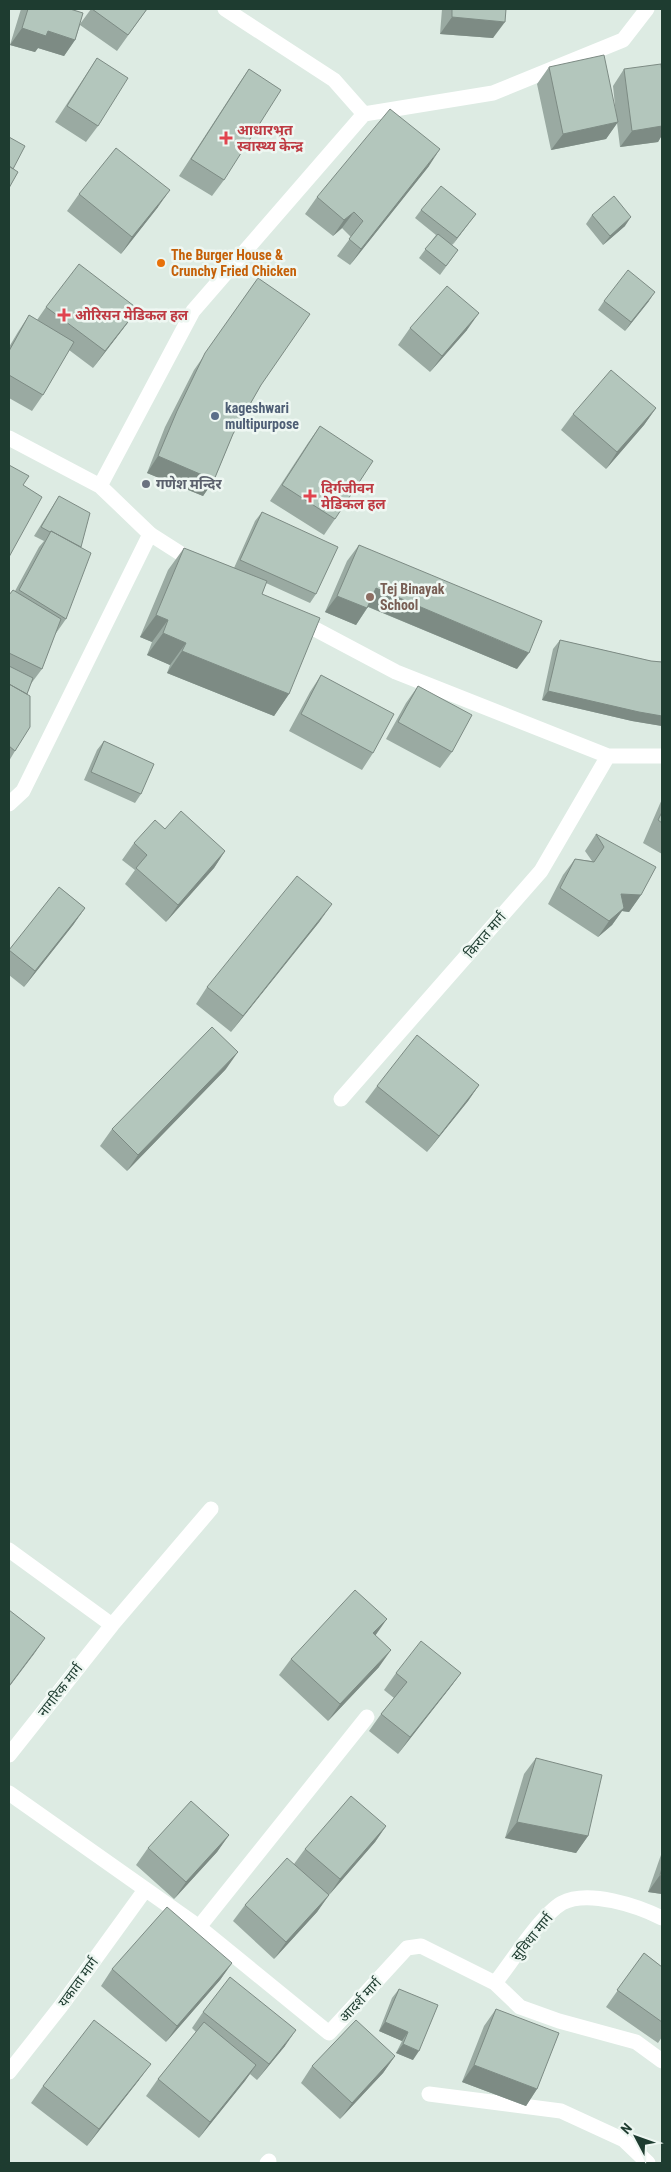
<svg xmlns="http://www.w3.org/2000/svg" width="671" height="2172" font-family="'Roboto Condensed','Noto Sans Devanagari',sans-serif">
	<rect width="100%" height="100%" fill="#ddebe3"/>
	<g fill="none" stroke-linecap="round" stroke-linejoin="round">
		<path stroke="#fff" stroke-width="15" d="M225 9 334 80 364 114
			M9 438 100 486 150 534 197 564
			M100 486 193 311 364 114 493 93 623 40 647 9
			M298 620 396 672 608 756H662
			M341 1099 541 871 608 756
			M9 1550 112 1625
			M9 1755 112 1625 211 1509
			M9 1793 199 1927 329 2033 407 1948 421 1946 495 1983 520 2007 559 2021 636 2042 662 2061
			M199 1927 367 1717
			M495 1983C511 1963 541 1915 562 1903 588 1889 638 1906 662 1918
			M9 2072 61 2006 145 1890
			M429 2094 561 2111 624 2140 648 2163
			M267 2163 269 2161"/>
		<path stroke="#fff" stroke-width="15" d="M9 804 23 791 150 534"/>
	</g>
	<path fill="#9aaaa2" d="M21 9H70L80 24 91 9H147L117 51 80 25 75 40 64 56 38 48 35 52 10 45Z
		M442 9H506L493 38 440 34Z
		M97 58 98 126 86 142 55 122Z
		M549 67 616 115 613 86 624 69 662 74V135L658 142 620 147 617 123 606 139 551 150 537 84Z
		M249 69 224 180 212 196 179 176 238 85Z
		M429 166 350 265 337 256 351 237 342 228 333 236 305 214 317 197Z
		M79 194 158 207 121 254 67 211Z
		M421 210 476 214 452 245 458 250 440 275 419 258 436 235 415 218Z
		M592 215 625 226 603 245 586 224Z
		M258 278 261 385 233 434 214 480 203 496 147 473 165 427 194 370Z
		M604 301H649L625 331 598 310Z
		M46 307 138 309 126 325 93 368 69 350 43 395 32 411 9 398V347L18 332 29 315 37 320Z
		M410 328 467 330 430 372 398 345Z
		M656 408 644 425 606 469 561 430 573 414Z
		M320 426 335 519 324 535 270 501 308 443Z
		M59 496 81 547 66 619 54 636 42 669 30 685 27 694 15 751 9 761V595L15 591 39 547 44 541 34 536Z
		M262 512 316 594 310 603 266 583 262 594 289 694 274 716 167 673 170 665 147 655 152 642 140 637 168 570 184 548 234 568 255 521Z
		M359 545 517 669 368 607 356 625 325 612 347 561Z
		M560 640 651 661 662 662V726L632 721 542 700 553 649Z
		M321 675 373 753 362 770 289 731 310 692Z
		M418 686 452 752 440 768 386 739 406 703Z
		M104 741 141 794 135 803 84 780 97 750Z
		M662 799V854L643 843Z
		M165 829 225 851 214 868 166 922 125 884 135 870 122 860 134 843Z
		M596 834 641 895 629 912 622 911 612 925 598 937 548 904 563 875 575 859 592 861 585 851Z
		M59 887 85 908 73 925 24 987 9 975V951Z
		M320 921 231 1032 196 1004 207 987Z
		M226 1069 127 1171 100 1146 112 1129Z
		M479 1085 468 1101 427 1152 365 1102 377 1086Z
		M375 1635 379 1667 328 1721 279 1675 291 1659Z
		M396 1673H461L449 1689 398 1754 369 1731 381 1714 394 1698 384 1690Z
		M536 1758 588 1836 576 1853 505 1838 524 1774Z
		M386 1826 375 1842 329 1895 317 1912 274 1959 233 1921 245 1905 294 1864 305 1849Z
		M229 1835 217 1852 174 1899 136 1865 148 1848Z
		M662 1852V1894L648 1892Z
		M644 1953 662 1967V2037L658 2043 606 2007Z
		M232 1963 220 1980 166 2042 101 1986 112 1969Z
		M399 1989 413 2060 396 2053 402 2041 379 2031 392 1998Z
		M496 2009 537 2089 526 2106 462 2082 484 2026Z
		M203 2012 285 2046 257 2080 250 2074 199 2138 146 2096 158 2079 196 2032 192 2028Z
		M395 2056 383 2073 340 2119 301 2083 312 2066Z
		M139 2080 87 2146 31 2103 43 2086Z"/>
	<path fill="#7d8b84" d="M452 17 505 22 493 38 440 34Z
		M22 28 48 31 75 40 64 56 38 48 35 52 10 45Z
		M618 122 606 139 551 150 563 134Z
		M662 126V135L658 142 620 147 632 131Z
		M440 149 429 166 350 265 361 249Z
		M170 190 158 207 121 254 132 237Z
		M354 212 342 228 333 236 344 220Z
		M476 214 469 223 451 247 457 238Z
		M631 217 625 226 603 245 610 236Z
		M655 292 649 301 625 331 631 322Z
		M138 309 126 325 93 368 105 351Z
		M479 313 467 330 430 372 442 356Z
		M656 408 644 425 606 469 617 452Z
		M158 456 214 480 203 496 147 473Z
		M376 588 529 653 517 669 364 605Z
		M337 596 367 608 356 625 325 612Z
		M156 615 168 620 152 642 140 637Z
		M163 633 186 643 170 665 147 655Z
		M182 651 289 694 274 716 167 673Z
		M548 691 662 716V726L632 721 542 700Z
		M225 851 214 868 166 922 178 905Z
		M621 894 641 895 629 912 622 911 612 925 598 937 609 921Z
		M332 904 320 921 231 1032 243 1016Z
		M85 908 73 925 24 987 35 971Z
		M238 1052 226 1069 127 1171 138 1155Z
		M479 1085 468 1101 427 1152 439 1136Z
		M387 1619 375 1636 373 1633Z
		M45 1638 34 1654 9 1687V1686Z
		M391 1650 379 1667 328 1721 340 1704Z
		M461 1673 449 1689 398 1754 410 1737Z
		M517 1822 588 1836 576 1853 505 1838Z
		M386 1826 375 1842 329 1895 340 1879Z
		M229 1835 217 1852 174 1899 186 1882Z
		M660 1875 662 1876V1894L648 1892Z
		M329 1895 317 1912 274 1959 286 1942Z
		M232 1963 220 1980 166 2042 177 2026Z
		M385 2022 408 2032 402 2041 379 2031Z
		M296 2030 285 2046 257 2080 269 2064Z
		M403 2044 419 2051 413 2060 396 2053Z
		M395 2056 383 2073 340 2119 352 2103Z
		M151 2064 139 2080 87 2146 99 2129Z
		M256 2065 245 2081 199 2138 210 2122Z
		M474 2065 537 2089 526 2106 462 2082Z"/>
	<path fill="#b3c6bc" stroke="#7d8b84" d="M28 9H70L83 13 75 40 48 31 46 36 22 28Z
		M92 9H147L128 35Z
		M452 9H506L505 22 452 17Z
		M604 55 618 122 563 134 549 67Z
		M97 58 128 78 98 126 67 106Z
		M661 64 662 74V126L632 131 624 69Z
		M249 69 281 90 224 180 191 159Z
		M390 109 440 149 361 249 349 239 363 221 354 212 344 220 317 197Z
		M9 137 25 146 13 169 9 166Z
		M116 148 170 190 132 237 79 194Z
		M9 166 18 172 9 188Z
		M441 186 476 214 457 238 421 210Z
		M614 196 631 217 610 236 592 215Z
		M438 234 458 250 446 266 425 249Z
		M79 264 138 309 105 351 46 307Z
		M628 270 655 292 631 322 604 301Z
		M258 278 310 314 261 385 233 434 214 480 158 456 177 411 205 353Z
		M447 286 479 313 442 356 410 328Z
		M29 315 74 342 43 395 9 375V351Z
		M611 370 656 408 617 452 573 414Z
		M320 426 373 461 335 519 282 485Z
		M9 465 29 476 23 485 42 497 9 557Z
		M59 496 90 513 81 547 51 531 50 532 41 527Z
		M262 512 338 547 316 594 240 560Z
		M51 531 91 553 66 619 19 590Z
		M359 545 542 621 529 653 376 588 367 608 337 596Z
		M184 548 267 581 262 594 320 618 289 694 182 651 186 643 163 633 168 620 156 615Z
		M13 590 61 619 42 669 9 653V595Z
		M560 640 651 661 662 662V716L639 712 548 691Z
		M9 666 33 678 27 694 9 684Z
		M321 675 394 714 373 753 301 714Z
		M9 684 30 696V727L15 751 9 746Z
		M418 686 472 715 452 752 398 722Z
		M104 741 154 764 141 794 91 772Z
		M181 811 225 851 178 905 136 868 147 855 134 843 155 820 165 829Z
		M662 812V823L658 820Z
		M596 834 656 867 641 895 621 894 624 908 609 921 560 888 575 859 594 862 604 847Z
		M297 876 332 904 243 1016 207 987Z
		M59 887 85 908 35 971 9 950Z
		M212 1027 238 1052 138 1155 112 1129Z
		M417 1035 479 1085 439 1136 377 1086Z
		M355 1590 387 1619 373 1633 391 1650 340 1704 291 1659Z
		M9 1610 45 1638 9 1686Z
		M421 1641 461 1673 410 1737 381 1714 407 1682 396 1673Z
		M536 1758 602 1775 588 1836 517 1822Z
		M351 1796 386 1826 340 1879 305 1849Z
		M191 1801 229 1835 186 1882 148 1848Z
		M287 1858 329 1895 286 1942 245 1905Z
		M662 1868V1876L660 1875Z
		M167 1907 232 1963 177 2026 112 1969Z
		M644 1953 662 1967V2022L617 1990Z
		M230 1977 296 2030 269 2064 203 2012Z
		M399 1989 438 2005 419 2051 403 2044 408 2032 385 2022Z
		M496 2009 559 2033 537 2089 474 2065Z
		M94 2020 151 2064 99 2129 43 2086Z
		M356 2020 395 2056 352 2103 312 2066Z
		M204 2022 256 2065 210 2122 158 2079Z"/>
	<g fill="#e0444e" stroke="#eef7f2" stroke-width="2">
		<path d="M223.5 130.5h5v5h5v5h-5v5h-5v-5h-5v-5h5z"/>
		<path d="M61.5 307.5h5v5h5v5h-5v5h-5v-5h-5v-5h5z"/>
		<path d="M307.5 488.5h5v5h5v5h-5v5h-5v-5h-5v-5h5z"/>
	</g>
	<circle fill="#e8710a" stroke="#eef7f2" stroke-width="2" cx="161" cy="263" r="5"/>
	<circle fill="#5c6f8a" stroke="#eef7f2" stroke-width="2" cx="215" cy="416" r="5"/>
	<circle fill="#6b7280" stroke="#eef7f2" stroke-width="2" cx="146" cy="484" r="5"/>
	<circle fill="#8d6e63" stroke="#eef7f2" stroke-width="2" cx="370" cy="597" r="5"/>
	<g text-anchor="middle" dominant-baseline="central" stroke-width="5" stroke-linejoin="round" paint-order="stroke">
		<g font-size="14" font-weight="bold" fill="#be3a42" stroke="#eef7f2" text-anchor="start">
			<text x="237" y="130">आधारभूत<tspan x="237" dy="16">स्वास्थ्य केन्द्र</tspan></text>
			<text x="75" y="315">ओरिसन मेडिकल हल</text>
			<text x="321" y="488">दिर्गजीवन<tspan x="321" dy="16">मेडिकल हल</tspan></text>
		</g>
		<g font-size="14" font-weight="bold" fill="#c56008" stroke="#eef7f2" text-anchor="start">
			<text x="171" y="255">The Burger House &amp;<tspan x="171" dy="16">Crunchy Fried Chicken</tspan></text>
		</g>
		<g font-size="14" font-weight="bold" fill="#4e5e75" stroke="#eef7f2" text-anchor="start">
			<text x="225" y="408">kageshwari<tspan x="225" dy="16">multipurpose</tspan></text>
		</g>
		<g font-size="14" font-weight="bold" fill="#5b616d" stroke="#eef7f2" text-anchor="start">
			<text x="156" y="484">गणेश मन्दिर</text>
		</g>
		<g font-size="14" font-weight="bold" fill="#785e54" stroke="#eef7f2" text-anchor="start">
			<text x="380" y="589">Tej Binayak<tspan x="380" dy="16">School</tspan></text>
		</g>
		<g font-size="14" fill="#1e3c30" stroke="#eef7f2">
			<text transform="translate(485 935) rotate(-49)">किरात मार्ग</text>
			<text transform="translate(60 1690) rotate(-52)">नागरिक मार्ग</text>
			<text transform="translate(532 1937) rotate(-51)">सुविधा मार्ग</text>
			<text transform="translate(78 1982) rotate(-54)">यकाता मार्ग</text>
			<text transform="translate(360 2000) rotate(-47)">आदर्श मार्ग</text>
		</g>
	</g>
	<rect width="671" height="2172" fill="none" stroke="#1e3c30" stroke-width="20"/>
	<g transform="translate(636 2137) rotate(311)" stroke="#eef7f2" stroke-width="4" paint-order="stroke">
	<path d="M0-4L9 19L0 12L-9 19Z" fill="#1e3c30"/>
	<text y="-8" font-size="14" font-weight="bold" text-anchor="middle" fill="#1e3c30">N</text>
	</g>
</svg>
